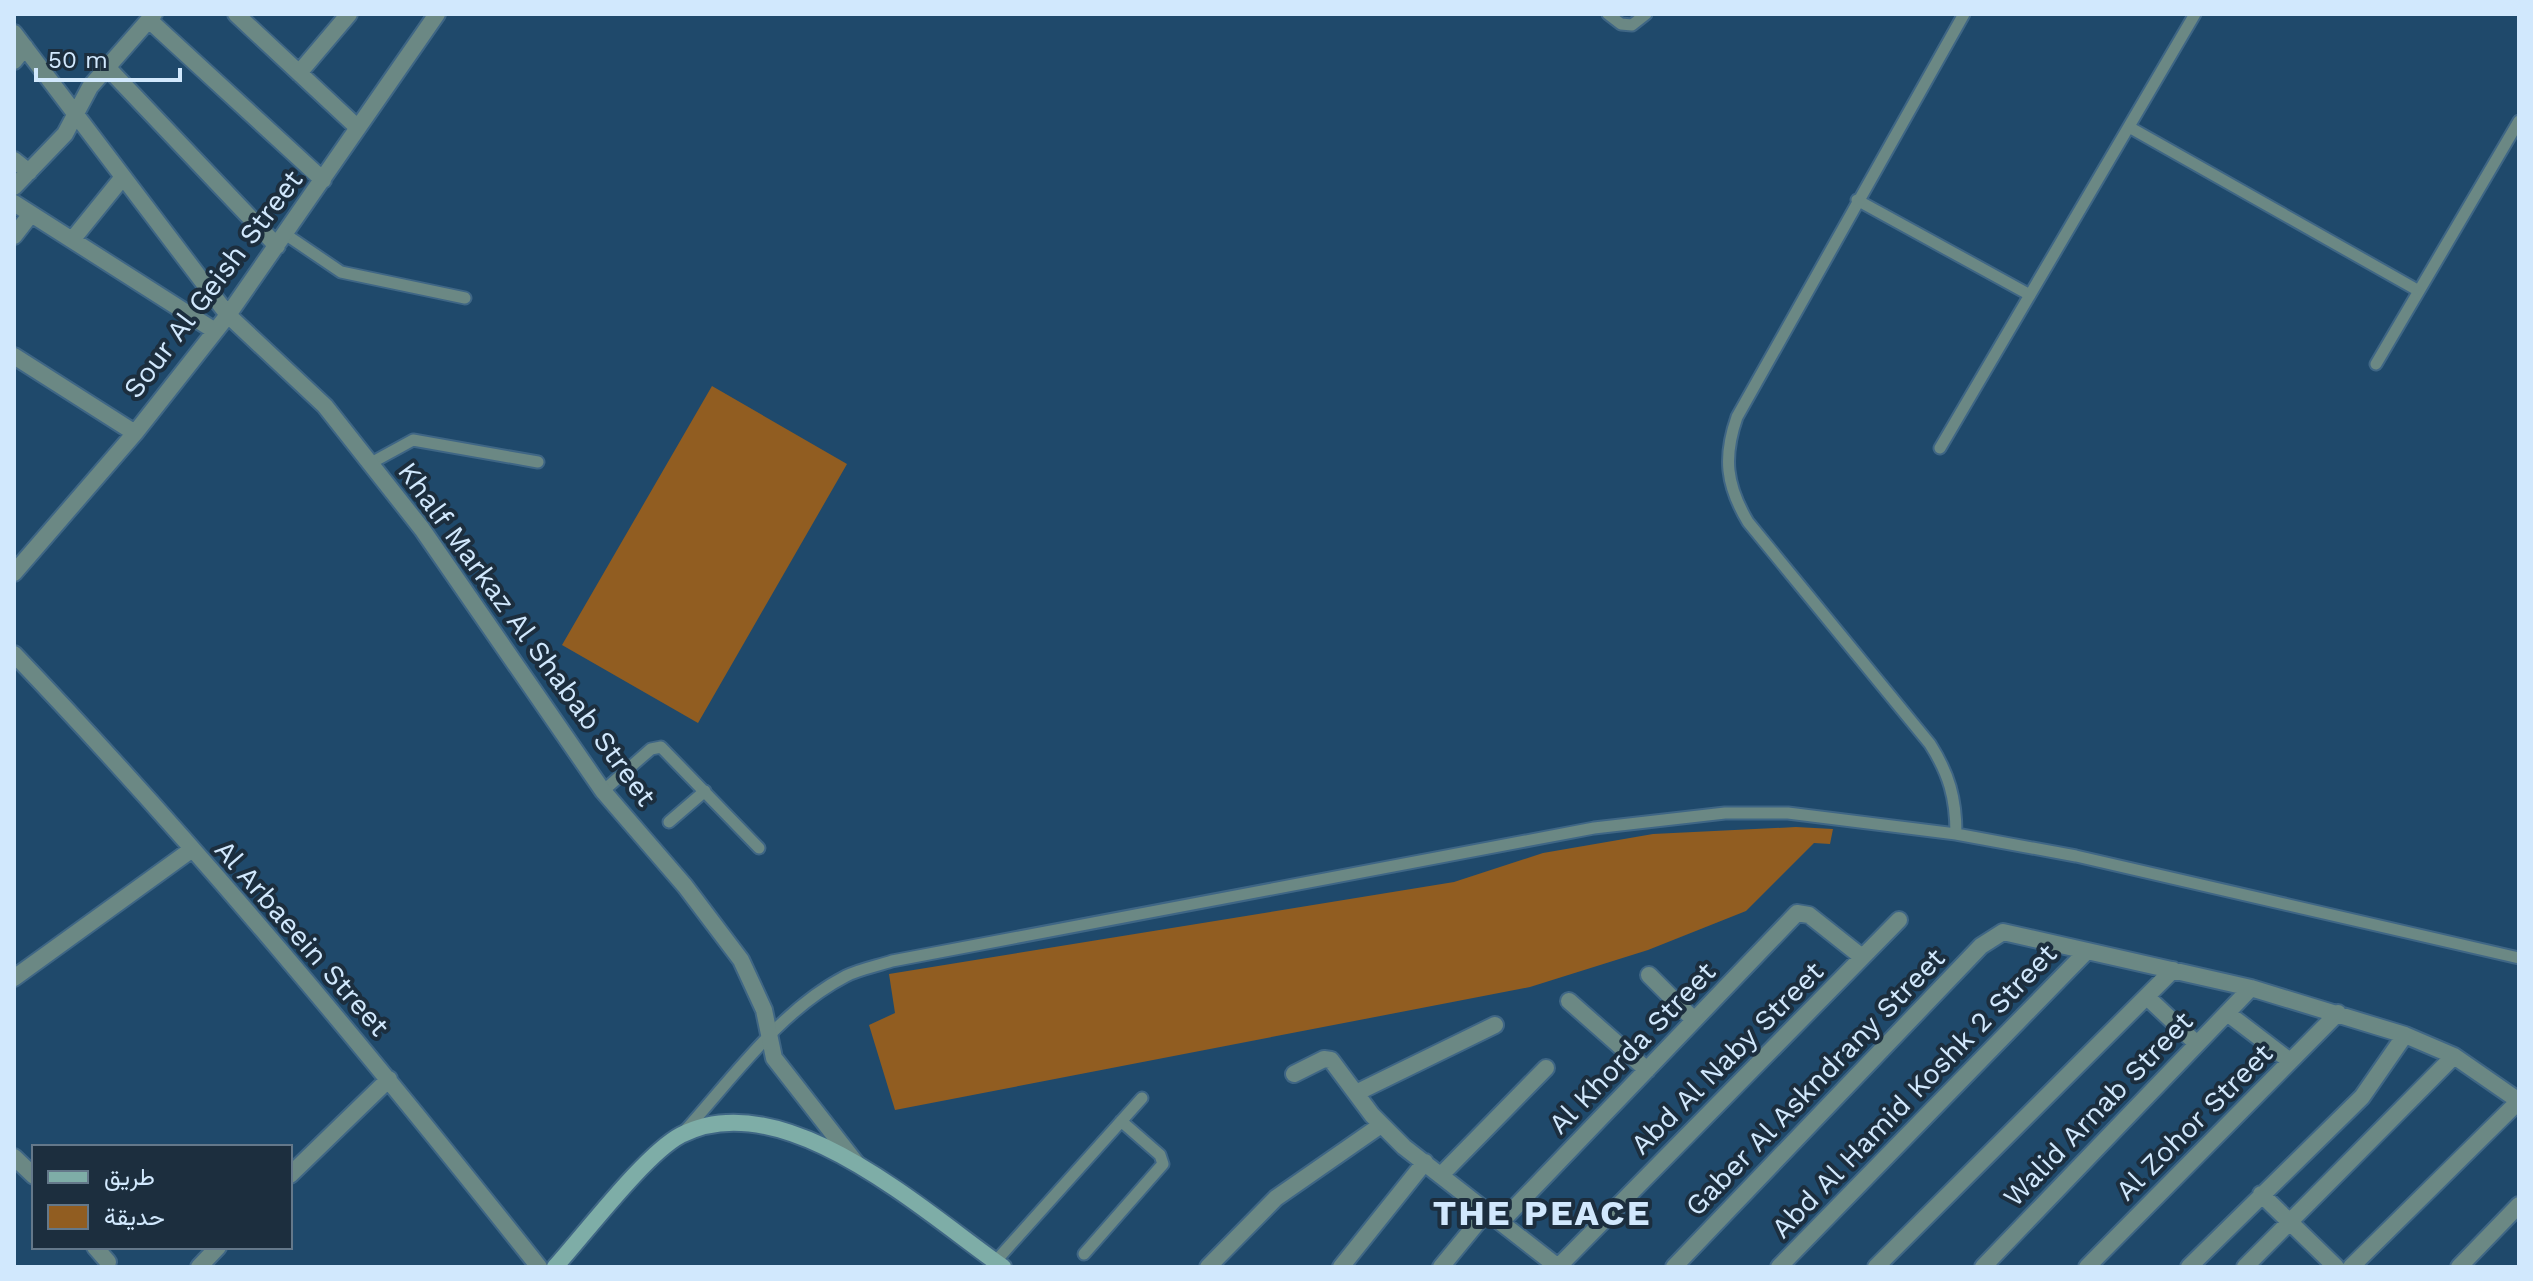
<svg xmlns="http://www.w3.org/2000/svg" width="2533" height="1281" font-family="'Work Sans',Vazirmatn,sans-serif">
	<rect width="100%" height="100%" fill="#1f496b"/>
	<path fill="#915d21" d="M712 386 847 464 698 723 562 645Z
		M1796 827 1833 829 1830 844 1814 843 1746 911 1648 950 1530 987 895 1110 869 1025 895 1013 889 974 1454 882 1543 853 1653 834Z"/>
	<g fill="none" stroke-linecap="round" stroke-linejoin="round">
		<g stroke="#3f6685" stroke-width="15">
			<path id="lane" d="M1608 14 1621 24 1632 25 1646 14
				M2129 127 2419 291
				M1857 200 2030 295
				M285 234 341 272 465 298
				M2376 364 2519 121
				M1940 448 2195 14
				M371 463 413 440 538 462
				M603 791 651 749 661 747 759 848
				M669 822 705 791
				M1956 834C1956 798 1949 774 1930 744L1748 522C1726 485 1723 457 1737 417L1964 14
				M683 1133C732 1079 780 1010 846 976 860 969 877 966 892 961L1594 828 1725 813H1788L1956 834 2076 856 2519 958
				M1084 1254 1163 1164 1160 1155 1121 1121
				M995 1262 1142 1098"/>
		</g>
		<g stroke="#3f6685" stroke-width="20">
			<path id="street" d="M236 14 358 128
				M149 20 323 180
				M14 33 228 315 325 406 422 529 603 791 685 886 741 960 764 1010 774 1058 856 1163
				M14 61 25 47
				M107 67 277 246
				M299 73 349 14
				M14 160 29 172
				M14 187 65 134 90 87 154 14
				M14 203 215 331
				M14 236 31 214
				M72 240 123 177
				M14 356 135 433
				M14 573 135 433 228 315 437 14
				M14 654C200 848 372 1057 539 1267
				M1649 975 1694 1020
				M14 978 191 850
				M2147 997 2197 1044
				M1569 1001 1647 1070
				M2227 1013 2290 1061
				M1294 1074 1324 1059 1331 1060 1372 1115 1404 1147 1558 1267
				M1356 1093 1495 1025
				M14 1157 34 1176
				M290 1175 389 1079
				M1441 1175 1546 1068
				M2261 1194 2336 1267
				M1501 1222 1797 913 1809 915 1862 957
				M95 1247 108 1262
				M199 1267 218 1247
				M1208 1267 1276 1198 1381 1125
				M1341 1267 1425 1162
				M1441 1267 1487 1211
				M1558 1267 1899 920
				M1674 1267 1981 946 2003 932 2251 988 2405 1035 2454 1056 2519 1101
				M1779 1267 2087 951
				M1876 1267 2173 970
				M1983 1267 2251 988
				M2087 1267 2338 1013
				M2189 1267 2362 1097 2405 1035
				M2245 1267 2454 1056
				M2351 1267 2519 1101
				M2459 1267 2519 1205"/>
		</g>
		<g stroke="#3f6685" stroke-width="20">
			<path id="secondary" d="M555 1267C585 1234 645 1154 681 1135 783 1082 924 1212 1003 1267"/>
		</g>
		<use href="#lane" stroke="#6b8884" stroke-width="11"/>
		<use href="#street" stroke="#6b8884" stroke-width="16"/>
		<use href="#secondary" stroke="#7eada7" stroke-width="16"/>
	</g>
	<g text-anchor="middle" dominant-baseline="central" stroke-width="8" stroke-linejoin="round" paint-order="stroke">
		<g font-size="28" fill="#d1e8fd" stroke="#1c2e3e">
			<text transform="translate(213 284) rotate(-53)">Sour Al Geish Street</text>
			<text transform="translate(527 634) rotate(54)">Khalf Markaz Al Shabab Street</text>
			<text transform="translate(302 938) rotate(49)">Al Arbaeein Street</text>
			<text transform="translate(1632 1048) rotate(-46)">Al Khorda Street</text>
			<text transform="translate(1727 1058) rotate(-45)">Abd Al Naby Street</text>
			<text transform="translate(1815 1082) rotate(-46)">Gaber Al Askndrany Street</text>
			<text transform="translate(1914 1091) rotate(-46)">Abd Al Hamid Koshk 2 Street</text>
			<text transform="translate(2098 1109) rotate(-46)">Walid Arnab Street</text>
			<text transform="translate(2194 1122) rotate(-45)">Al Zohor Street</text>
		</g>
		<g font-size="36" font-weight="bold" letter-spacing="2" fill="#d1e8fd" stroke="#1c2e3e">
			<text x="1542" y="1213">THE PEACE</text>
		</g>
	</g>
	<rect width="2533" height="1281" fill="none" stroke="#d1e8fd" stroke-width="32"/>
	<rect x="32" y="1145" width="260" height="104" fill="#1c2e3e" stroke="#64788a" stroke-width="2"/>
	<rect x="48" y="1171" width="40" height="12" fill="#7eada7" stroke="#64788a" stroke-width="2"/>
	<text x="104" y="1185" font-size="24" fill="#d1e8fd">طريق</text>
	<rect x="48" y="1205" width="40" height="24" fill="#915d21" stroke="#64788a" stroke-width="2"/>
	<text x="104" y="1225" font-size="24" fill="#d1e8fd">حديقة</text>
	<path d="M36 68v12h144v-12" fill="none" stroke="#d1e8fd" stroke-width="4"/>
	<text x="48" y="68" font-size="24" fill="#d1e8fd" stroke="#1c2e3e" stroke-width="6" paint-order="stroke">50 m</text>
</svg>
